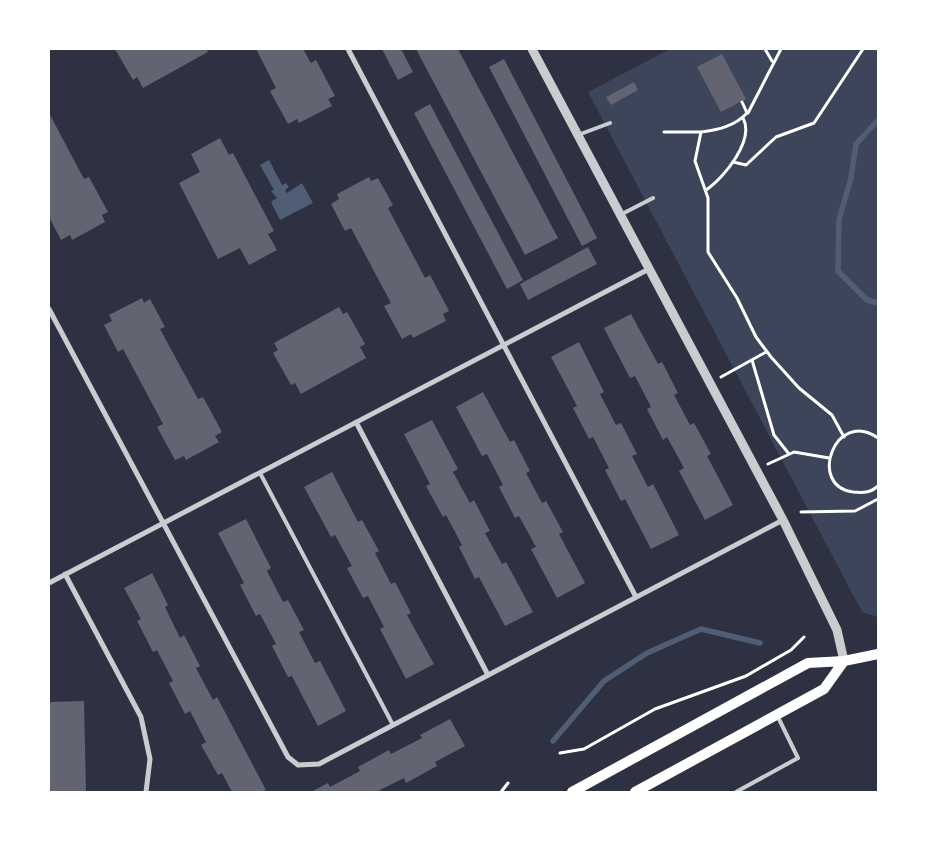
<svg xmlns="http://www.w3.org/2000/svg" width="927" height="841" font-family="Commissioner,sans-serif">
	<rect width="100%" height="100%" fill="#2d3142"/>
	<path fill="#3c4559" d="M670 49H878V617L862 612 588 92Z"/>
	<path fill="#4f5d75" d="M269 160 282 185 286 183 289 187 285 190 287 193 302 183 313 203 280 220 271 202 277 198 271 191 274 190 260 165Z"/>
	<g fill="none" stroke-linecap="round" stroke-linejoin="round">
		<path stroke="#4f5d75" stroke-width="5.5" d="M878 120 856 144 851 178 839 220 838 271 867 300 878 303
			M553 741 604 681 647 653 701 629 760 643"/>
	</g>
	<path fill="#626471" d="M115 49H206L208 52 143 88 137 77 133 80Z
		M256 49H303L311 63 316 60 335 96 328 99 332 106 299 123 297 119 288 124 270 91 276 88Z
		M382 49H401L413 72 398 80Z
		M416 49H458L558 238 525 255Z
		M722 54 746 99 721 112 697 67Z
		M504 59 597 238 582 246 489 67Z
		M634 82 638 90 611 105 606 97Z
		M430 104 523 280 507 289 414 113Z
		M49 113 84 179 89 177 108 212 102 215 105 222 72 240 70 235 61 240 49 217Z
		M220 138 229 155 233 153 274 231 268 234 277 250 249 265 240 248 218 259 179 183 200 172 191 154Z
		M369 177 371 181 378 178 393 205 388 208 425 278 430 275 449 311 443 314 446 321 413 338 411 334 402 339 384 306 391 303 351 228 345 231 331 204 339 199 337 194Z
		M588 247 597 264 528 300 520 284Z
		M142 298 144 303 150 299 165 327 160 329 198 399 203 397 222 432 215 436 219 442 186 460 184 456 175 460 157 427 163 424 123 349 118 352 104 325 112 321 109 315Z
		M339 307 343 314 347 312 365 344 360 347 366 358 301 394 295 383 291 385 273 353 278 350 274 343Z
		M631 314 658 364 662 362 678 393 674 395 690 425 694 423 711 454 707 456 733 505 705 520 679 471 684 468 667 437 663 440 647 409 651 407 635 376 630 378 604 328Z
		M579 342 604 392 600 394 616 425 621 423 637 454 632 456 648 487 653 484 679 535 651 549 625 499 621 501 605 470 609 468 593 437 589 439 573 408 577 406 551 357Z
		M483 392 510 442 514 440 530 471 526 473 542 503 546 501 563 532 559 534 585 583 557 598 531 549 536 547 519 516 515 518 499 487 503 485 487 454 482 456 456 407Z
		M432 420 458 469 453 472 470 503 474 500 490 531 485 533 502 564 506 562 533 612 505 626 479 577 475 579 459 547 462 545 446 515 443 517 426 486 430 484 404 434Z
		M332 472 358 522 362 520 379 551 375 553 391 584 395 582 411 613 407 615 434 664 406 679 380 629 384 627 368 596 363 598 347 568 352 566 335 535 331 537 304 487Z
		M246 519 271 568 267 571 283 602 288 600 304 630 299 632 315 663 320 661 346 711 318 726 292 676 288 677 272 646 276 644 260 614 256 616 240 585 244 583 218 533Z
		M152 573 168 605 165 607 180 638 184 635 200 666 196 668 213 700 217 697 266 790 261 792H232L222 773 218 775 201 745 206 742 190 711 185 714 169 683 173 681 157 650 153 652 137 621 141 619 124 588Z
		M84 701 86 792H49V702Z
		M450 719 465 746 435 762 437 766 406 783 404 778 376 792H311L328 783 330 787 360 771 358 767 389 750 391 754 422 738 420 735Z"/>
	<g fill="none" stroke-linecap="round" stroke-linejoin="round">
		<path stroke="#fff" stroke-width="3" d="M765 49 772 61
			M742 102 747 113C735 126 718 130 701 132L695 161 708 198V252L737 298 756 337 771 357 799 388 832 415 844 437
			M748 113 781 49
			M664 132H701
			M733 162 746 165 776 137 814 123 863 49
			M706 190C724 178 755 140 743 118
			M752 360 774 435 789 454
			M721 377 766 352
			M878 438C835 408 807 486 853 492 863 493 870 493 878 486
			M768 464 794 452 829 458
			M801 512 855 511 878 499
			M560 753 584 749 655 709 746 676 791 650 804 637
			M501 792 508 783"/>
		<path stroke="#caccd0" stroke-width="4" d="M578 135 610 123
			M622 214 653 198
			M260 473 393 725
			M736 792 798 758 777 715"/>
		<path stroke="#caccd0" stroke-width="5" d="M348 49 636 597
			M49 309 288 757 298 765 319 764 783 520
			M356 422 488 675
			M65 574 141 717 150 759 146 792
			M49 583 649 269"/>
		<path stroke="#caccd0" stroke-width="9" d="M532 49 783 520 837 630 844 661"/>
		<path stroke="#fff" stroke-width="10" d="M572 792 808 663 844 661 878 654
			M635 792 824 689 844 661"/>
	</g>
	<rect width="927" height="841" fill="none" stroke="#ffffff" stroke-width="100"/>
</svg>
